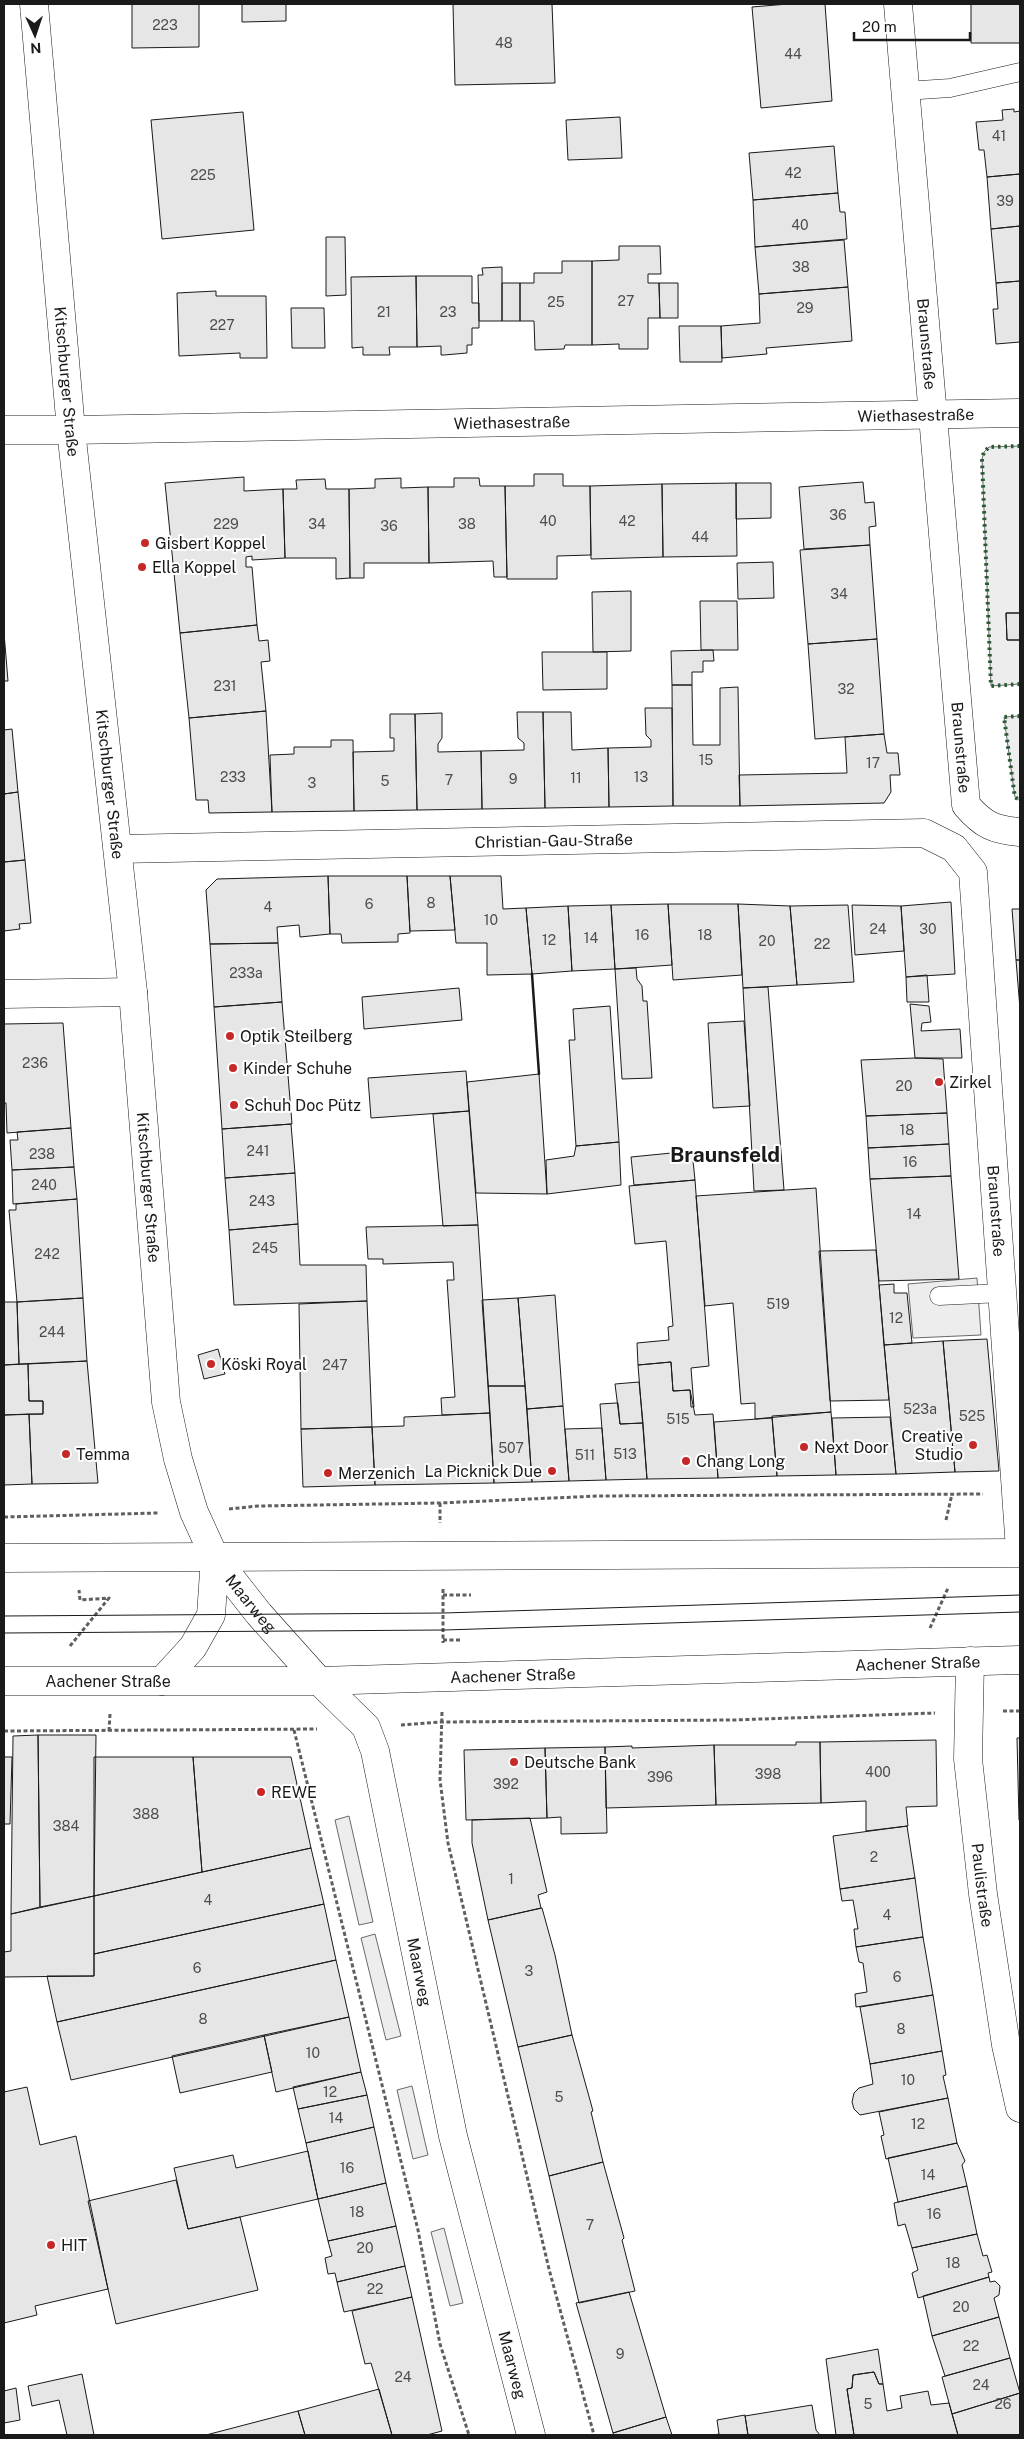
<svg xmlns="http://www.w3.org/2000/svg" width="1024" height="2439" font-family="'Public Sans',sans-serif">
	<rect width="100%" height="100%" fill="#fff"/>
	<path fill="#ededed" stroke="#6a6a6a" d="M1020 446V684L991 686 982 459 984 452 989 447Z
		M1020 716V801L1015 797 1014 791 1004 717Z
		M977 1278 981 1335 913 1338 908 1284Z
		M349 1816 373 1922 359 1925 335 1820Z
		M375 1934 401 2036 386 2040 361 1938Z
		M412 2086 428 2155 413 2159 397 2090Z
		M444 2228 463 2303 450 2306 431 2232Z"/>
	<path fill="#e6e6e6" stroke="#1a1a1a" d="M132 4H199V47L132 48Z
		M242 4H286V21L242 22Z
		M453 4H552L555 83 455 85Z
		M788 4H825L832 101 761 108 752 7Z
		M971 4H1020V43H971Z
		M1014 109V112L1020 111V174L987 177 984 150H979L976 122 1003 120 1002 110Z
		M243 112 254 230 162 239 151 120Z
		M620 117 622 158 568 160 566 120Z
		M834 146 838 193 753 200 749 153Z
		M1020 174V226L991 229 987 177Z
		M838 193 840 212H845L847 239 755 247 753 200Z
		M1020 226V281L996 283 991 229Z
		M326 237H345L346 295 326 296Z
		M844 240 848 287 759 294 755 247Z
		M619 246H660L661 274H648V283H659L660 318H648V349H619V344L592 345V261L619 260Z
		M562 261H592V345H565L564 349 535 350 534 321H520V283H534V273H562Z
		M502 267V321H479L478 275H483L482 268Z
		M416 276H472V303H479V328H472V345H467V353L444 355H441V346L417 347Z
		M416 276 417 347H389L390 355H363V347L352 348 351 277Z
		M1020 281V342L996 344 993 309H998L996 283Z
		M502 283H520V321H502Z
		M659 283H678V318H660Z
		M848 287 852 341 766 348 767 354 722 358 721 326 760 323 759 294Z
		M216 291V296H266L267 358H240V353L179 356 177 293Z
		M291 308H324L325 348H292Z
		M679 326H721L722 362H680Z
		M534 474H563V486H590L591 555 557 556V579H507L505 486H534Z
		M244 477V491L283 489 285 558 252 560V556L246 557V567H252L257 625 180 633 165 483Z
		M401 478V488L428 487 429 563H364V578H350L349 489 375 488V479Z
		M454 478H479L480 486H505L507 577H494L493 561 429 563 428 487H454Z
		M325 479 326 489H349L350 578 336 579V558H285L283 489H297L296 480Z
		M863 482 865 503 874 502 876 526 869 527 870 545 804 549 799 487Z
		M736 483H771V518L736 519Z
		M736 483 737 556 663 557 662 484Z
		M662 484 663 557 591 559 590 486Z
		M870 545 877 639 808 644 800 550Z
		M773 562 774 598 738 599 737 563Z
		M631 591V651L593 652 592 592Z
		M700 601H737L738 650H701Z
		M1006 613H1020V640H1007Z
		M1006 613H1020V640H1007Z
		M257 625 259 641 268 640 270 661 261 662 266 711 189 718 180 633Z
		M4 633 8 681H4Z
		M877 639 884 734 815 739 808 644Z
		M713 650 714 661H703V672H692V685H672L671 651Z
		M542 652H607V689L543 690Z
		M672 685H692L693 745H720V688L738 687 740 806H673Z
		M645 708H672L673 806 609 807 608 748 651 747V740L646 735Z
		M266 711 272 812 209 813 208 800H196L189 718Z
		M517 712H543L545 808 482 809 481 751 524 750V743L518 738Z
		M543 712H571L572 750 608 748 609 807 545 808Z
		M442 713V738L438 744V752L481 751 482 809 417 810 415 714Z
		M390 714H415L417 810 354 811 353 752 394 751V738H390Z
		M12 729 18 792 4 794V730Z
		M884 734 887 753H898L900 775H890L891 792 884 803 740 806 739 775 847 773 845 737Z
		M331 740H353L354 811 272 812 270 755 294 754V747H331Z
		M18 792 25 860 4 862V794Z
		M25 860 31 923 19 924 20 929 4 931V862Z
		M328 876 330 934 300 937 299 925 277 927 278 943 210 944 206 890 217 879Z
		M328 876H407L410 933 398 934V942L342 943 341 934H330Z
		M407 876H450L455 930 410 931Z
		M450 876H501L503 909 526 908 532 974 487 975V943H456Z
		M951 902 955 974 906 977 901 906Z
		M668 904 672 965 615 969 611 905Z
		M668 904H738L742 975 673 980Z
		M738 904 790 906 797 985 743 988Z
		M611 905 615 969 572 971 568 906Z
		M848 905 854 982 797 985 790 906Z
		M852 905 901 906 904 951 855 955Z
		M568 906 572 971 532 974 526 908Z
		M1012 909H1020V960H1016Z
		M278 943 282 1002 214 1007 210 944Z
		M1016 960H1020V1009Z
		M636 968 637 979 642 986 643 1001H647L652 1078 622 1079 615 969Z
		M927 975 929 1002H907L906 977Z
		M768 987 784 1190 754 1191 743 988Z
		M459 988 462 1020 364 1029 362 997Z
		M282 1002 292 1124 222 1129 214 1007Z
		M910 1004 929 1006 931 1022 922 1023 921 1031 960 1029 962 1058H915Z
		M610 1006 619 1142 576 1146 569 1040H575L573 1009Z
		M744 1021 750 1106 713 1108 708 1023Z
		M63 1023 71 1128 7 1133 6 1103H4V1024Z
		M915 1058 943 1059 947 1113 866 1116 861 1060Z
		M466 1071 469 1111 371 1118 368 1078Z
		M539 1074 547 1194 476 1193 467 1082Z
		M469 1111 478 1225 443 1226 433 1114Z
		M947 1113 949 1144 868 1148 866 1116Z
		M291 1124 295 1173 225 1178 222 1129Z
		M71 1128 74 1167 12 1170 10 1140H18L17 1132Z
		M619 1142 621 1185 547 1194 546 1160 574 1156 576 1146Z
		M949 1144 951 1176 870 1179 868 1148Z
		M692 1151 695 1180 634 1185 631 1157Z
		M74 1167 77 1199 13 1204 12 1170Z
		M295 1173 298 1224 229 1230 225 1178Z
		M951 1176 959 1279 879 1281 870 1179Z
		M695 1180 709 1366 691 1368 694 1407H691L690 1390 673 1391 671 1362 638 1365 637 1343 669 1340 668 1327 673 1326 666 1241 635 1244 629 1186Z
		M816 1188 831 1412 755 1419V1403L741 1404 733 1303 705 1306 696 1196Z
		M77 1199 83 1298 17 1302 9 1210H16V1204Z
		M298 1224 300 1265H366L367 1301 234 1305 229 1230Z
		M478 1225 490 1413 442 1415 441 1398 455 1397 447 1280H454L453 1262 383 1264V1259H368L366 1227Z
		M876 1250 889 1400 830 1401 819 1251Z
		M894 1284V1293H907L912 1343 884 1345 879 1285Z
		M555 1295 563 1406 527 1409 518 1298Z
		M83 1298 87 1361 19 1364 17 1302Z
		M518 1298 525 1386H488L482 1300Z
		M367 1301 372 1427 301 1429 299 1304Z
		M4 1302H17L19 1364 4 1365Z
		M987 1339 999 1471 955 1472 943 1341Z
		M943 1341 955 1472 896 1474 884 1345Z
		M218 1349 225 1374 204 1379 198 1355Z
		M87 1361 98 1483 32 1484 29 1414H43V1401H29L28 1364Z
		M671 1362 673 1391 690 1390 695 1415 713 1414 718 1478 647 1479 638 1365Z
		M28 1364 29 1401H43V1414L4 1415V1365Z
		M639 1382 643 1423 620 1424 615 1384Z
		M488 1386H525L532 1482 494 1483Z
		M616 1403H618L620 1424 643 1423 647 1479 606 1480 600 1404Z
		M563 1406 569 1481 532 1482 527 1409Z
		M831 1412 836 1475 777 1476 772 1416Z
		M490 1413 494 1483 375 1485 372 1427 404 1426V1417Z
		M29 1414 32 1484 4 1485V1415Z
		M890 1417 896 1474 836 1475 832 1418Z
		M772 1418 777 1476 718 1478 714 1422Z
		M372 1427 375 1485 303 1487 301 1429Z
		M602 1428 606 1480 569 1481 565 1429Z
		M38 1735H96L94 1896 40 1907Z
		M38 1735 40 1907 11 1914 13 1736Z
		M1017 1738H1020V1820H1019Z
		M936 1740 937 1806 906 1807 908 1826 866 1831V1801L821 1803 820 1742Z
		M796 1742H820L821 1803 716 1805 714 1745H796Z
		M714 1745 716 1805 606 1808 605 1747 632 1746V1748Z
		M605 1747 607 1833 561 1834V1817L547 1818 545 1748Z
		M545 1748 547 1818 466 1820 464 1750Z
		M4 1757H12L10 1824H4Z
		M94 1757H193L202 1872 94 1896Z
		M193 1757H291L311 1848 202 1872Z
		M530 1818 547 1892 538 1895 541 1908 488 1920 472 1843V1820Z
		M907 1826 915 1878 840 1889 833 1836Z
		M311 1848 324 1904 94 1954V1896Z
		M915 1878 923 1937 856 1947 854 1929H858L853 1900 842 1901 840 1889Z
		M94 1896V1976L4 1977V1952L11 1951V1914Z
		M324 1904 336 1960 57 2022 47 1976H94V1954Z
		M542 1908 555 1955 572 2035 518 2047 488 1920Z
		M923 1937 933 1995 856 2007 855 1994 867 1992 863 1963 859 1962 856 1947Z
		M336 1960 349 2017 71 2080 57 2022Z
		M933 1995 942 2051 870 2064 860 2007Z
		M349 2017 361 2072 276 2092 264 2035Z
		M264 2035 272 2072 180 2093 172 2056Z
		M572 2035 593 2111 591 2112 603 2162 549 2176 518 2047Z
		M942 2051 946 2075 943 2076 948 2098 860 2115 854 2109 852 2102 854 2093 859 2088 873 2084 870 2064Z
		M361 2072 367 2095 298 2109 293 2087Z
		M27 2087 40 2145 76 2136 108 2289 35 2306 37 2315 4 2323V2092Z
		M367 2095 374 2127 306 2143 298 2109Z
		M948 2098 957 2143 886 2159 881 2136 884 2135 879 2112Z
		M374 2127 386 2183 318 2199 306 2143Z
		M957 2143 965 2161 962 2165 967 2186 898 2202 888 2158Z
		M308 2151 318 2199 188 2229 174 2168 233 2155 236 2168Z
		M603 2162 624 2238 622 2240 635 2291 579 2303 549 2176Z
		M176 2180 188 2229 240 2217 258 2290 116 2324 88 2201Z
		M386 2183 396 2226 328 2241 318 2199Z
		M967 2186 977 2234 912 2248 905 2224 898 2226 894 2203Z
		M396 2226 405 2266 337 2282 335 2273 328 2274 325 2258 332 2256 328 2241Z
		M977 2234 983 2256 987 2255 992 2272 988 2273 989 2277 918 2298 912 2273 918 2270 912 2248Z
		M405 2266 412 2297 344 2312 337 2282Z
		M989 2277 990 2282 995 2281 1000 2286 999 2295 994 2298 999 2317 932 2336 923 2296Z
		M629 2292 666 2417 613 2433 576 2303Z
		M412 2297 442 2431 427 2435H392L371 2363 365 2364 352 2311Z
		M999 2317 1010 2358 945 2376 932 2336Z
		M878 2349 883 2384H879L874 2372 853 2375 852 2388 847 2389 854 2435H836L826 2359Z
		M1010 2358 1020 2393 952 2414 942 2377Z
		M874 2372 879 2384H883L887 2411 902 2408 900 2396 928 2391 931 2405 949 2403 958 2435H854L847 2389 852 2388 853 2375Z
		M82 2374 94 2435H67L59 2400 32 2406 28 2386Z
		M16 2388 20 2420 4 2423V2391Z
		M379 2389 392 2435H305L298 2411Z
		M1020 2393V2435H958L952 2414Z
		M812 2405 816 2430 820 2435H748L745 2416Z
		M298 2411 305 2435H206Z
		M745 2415 748 2435H713L719 2434 717 2420Z
		M666 2417 672 2435H614L613 2433Z"/>
	<g fill="none" stroke-linecap="round" stroke-linejoin="round">
		<g stroke="#1a1a1a" stroke-width="19">
			<path id="service" d="M905 91 950 88 1020 72
				M939 1296 1002 1293"/>
		</g>
		<g stroke="#1a1a1a" stroke-width="29">
			<g id="minor">
				<path id="s1" d="M898 4 966 805C983 825 994 830 1020 832"/>
				<path id="s2" d="M4 430H71L1020 413"/>
				<path id="s3" d="M119 849 924 833 954 848 973 872 1020 1550"/>
				<path d="M4 994 133 992"/>
				<path id="s4" d="M970 1661 968 1759 983 1894 1006 2045 1020 2108"/>
			</g>
		</g>
		<g stroke="#1a1a1a" stroke-width="29">
			<g id="tertiary">
				<path id="s5" d="M34 4 71 430 133 992 166 1402 178 1459 194 1512 215 1558"/>
			</g>
		</g>
		<g stroke="#1a1a1a" stroke-width="29">
			<g id="secondary">
				<path id="s6" d="M215 1558 259 1614 319 1681 366 1727 375 1751 453 2136 531 2435"/>
			</g>
		</g>
		<g stroke="#1a1a1a" stroke-width="29">
			<g id="primary">
				<path d="M4 1558 1020 1553"/>
				<path id="s7" d="M4 1681H319L1020 1660"/>
				<path d="M162 1681 193 1647 211 1615 215 1558"/>
			</g>
		</g>
		<path stroke="#5f5f5f" stroke-width="3" stroke-dasharray="4 2.5" stroke-linecap="butt" d="M440 1503V1523
			M229 1509 258 1506 440 1503 598 1496 983 1494
			M4 1517 158 1513
			M946 1520 952 1494
			M443 1589V1643
			M443 1595H471
			M930 1628 948 1588
			M443 1640H460
			M70 1646 109 1598 80 1600 79 1590
			M1003 1711H1020
			M442 1712 440 1780 448 1843 549 2269 594 2435
			M401 1725 441 1722 733 1720 935 1713
			M294 1730 418 2230 440 2344 469 2435
			M4 1731 317 1729
			M109 1731 110 1714"/>
		<use href="#service" stroke="#fff" stroke-width="18"/>
		<use href="#minor" stroke="#fff" stroke-width="28"/>
		<use href="#tertiary" stroke="#fff" stroke-width="28"/>
		<use href="#secondary" stroke="#fff" stroke-width="28"/>
		<use href="#primary" stroke="#fff" stroke-width="28"/>
		<path stroke="#1a1a1a" stroke-width="1" d="M4 1616 444 1613 1020 1595
			M4 1633 444 1630 1020 1612"/>
		<path stroke="#2b5a34" stroke-width="4" stroke-dasharray="2.5 4" stroke-linecap="butt" d="M1020 446 989 447 984 452 982 459 991 686 1020 684
			M1020 716 1004 717 1014 791 1015 797 1020 801"/>
		<path stroke="#1a1a1a" stroke-width="2.5" d="M532 974 539 1074"/>
	</g>
	<g fill="#c62828" stroke="#fff" stroke-width="2">
		<circle cx="145" cy="543" r="5"/>
		<circle cx="142" cy="567" r="5"/>
		<circle cx="230" cy="1036" r="5"/>
		<circle cx="233" cy="1068" r="5"/>
		<circle cx="939" cy="1082" r="5"/>
		<circle cx="234" cy="1105" r="5"/>
		<circle cx="211" cy="1364" r="5"/>
		<circle cx="973" cy="1445" r="5"/>
		<circle cx="804" cy="1447" r="5"/>
		<circle cx="66" cy="1454" r="5"/>
		<circle cx="686" cy="1461" r="5"/>
		<circle cx="552" cy="1471" r="5"/>
		<circle cx="328" cy="1473" r="5"/>
		<circle cx="514" cy="1762" r="5"/>
		<circle cx="261" cy="1792" r="5"/>
		<circle cx="51" cy="2245" r="5"/>
	</g>
	<g text-anchor="middle" dominant-baseline="central" stroke-width="4" stroke-linejoin="round" paint-order="stroke">
		<g font-size="14" fill="#4d4d4d">
			<text x="165" y="25">223</text>
			<text x="504" y="43">48</text>
			<text x="793" y="54">44</text>
			<text x="999" y="136">41</text>
			<text x="793" y="173">42</text>
			<text x="203" y="175">225</text>
			<text x="1005" y="201">39</text>
			<text x="800" y="225">40</text>
			<text x="801" y="267">38</text>
			<text x="626" y="301">27</text>
			<text x="556" y="302">25</text>
			<text x="805" y="308">29</text>
			<text x="384" y="312">21</text>
			<text x="448" y="312">23</text>
			<text x="222" y="325">227</text>
			<text x="838" y="515">36</text>
			<text x="548" y="521">40</text>
			<text x="627" y="521">42</text>
			<text x="226" y="524">229</text>
			<text x="317" y="524">34</text>
			<text x="467" y="524">38</text>
			<text x="389" y="526">36</text>
			<text x="700" y="537">44</text>
			<text x="839" y="594">34</text>
			<text x="225" y="686">231</text>
			<text x="846" y="689">32</text>
			<text x="706" y="760">15</text>
			<text x="873" y="763">17</text>
			<text x="233" y="777">233</text>
			<text x="641" y="777">13</text>
			<text x="576" y="778">11</text>
			<text x="513" y="779">9</text>
			<text x="449" y="780">7</text>
			<text x="385" y="781">5</text>
			<text x="312" y="783">3</text>
			<text x="431" y="903">8</text>
			<text x="369" y="904">6</text>
			<text x="268" y="907">4</text>
			<text x="491" y="920">10</text>
			<text x="878" y="929">24</text>
			<text x="928" y="929">30</text>
			<text x="642" y="935">16</text>
			<text x="705" y="935">18</text>
			<text x="591" y="938">14</text>
			<text x="549" y="940">12</text>
			<text x="767" y="941">20</text>
			<text x="822" y="944">22</text>
			<text x="246" y="973">233a</text>
			<text x="35" y="1063">236</text>
			<text x="904" y="1086">20</text>
			<text x="907" y="1130">18</text>
			<text x="258" y="1151">241</text>
			<text x="42" y="1154">238</text>
			<text x="910" y="1162">16</text>
			<text x="44" y="1185">240</text>
			<text x="262" y="1201">243</text>
			<text x="914" y="1214">14</text>
			<text x="265" y="1248">245</text>
			<text x="47" y="1254">242</text>
			<text x="778" y="1304">519</text>
			<text x="896" y="1318">12</text>
			<text x="52" y="1332">244</text>
			<text x="335" y="1365">247</text>
			<text x="920" y="1409">523a</text>
			<text x="972" y="1416">525</text>
			<text x="678" y="1419">515</text>
			<text x="511" y="1448">507</text>
			<text x="625" y="1454">513</text>
			<text x="585" y="1455">511</text>
			<text x="878" y="1772">400</text>
			<text x="768" y="1774">398</text>
			<text x="660" y="1777">396</text>
			<text x="506" y="1784">392</text>
			<text x="146" y="1814">388</text>
			<text x="66" y="1826">384</text>
			<text x="874" y="1857">2</text>
			<text x="511" y="1879">1</text>
			<text x="208" y="1900">4</text>
			<text x="887" y="1915">4</text>
			<text x="197" y="1968">6</text>
			<text x="529" y="1971">3</text>
			<text x="897" y="1977">6</text>
			<text x="203" y="2019">8</text>
			<text x="901" y="2029">8</text>
			<text x="313" y="2053">10</text>
			<text x="908" y="2080">10</text>
			<text x="330" y="2092">12</text>
			<text x="559" y="2097">5</text>
			<text x="336" y="2118">14</text>
			<text x="918" y="2124">12</text>
			<text x="347" y="2168">16</text>
			<text x="928" y="2175">14</text>
			<text x="357" y="2212">18</text>
			<text x="934" y="2214">16</text>
			<text x="590" y="2225">7</text>
			<text x="365" y="2248">20</text>
			<text x="953" y="2263">18</text>
			<text x="375" y="2289">22</text>
			<text x="961" y="2307">20</text>
			<text x="971" y="2346">22</text>
			<text x="620" y="2354">9</text>
			<text x="403" y="2377">24</text>
			<text x="981" y="2385">24</text>
			<text x="868" y="2404">5</text>
			<text x="1003" y="2404">26</text>
		</g>
		<g font-size="16" fill="#1a1a1a" stroke="#fff">
			<text stroke="none"><textPath href="#s1" startOffset="341">Braunstraße</textPath></text>
			<text stroke="none"><textPath href="#s5" startOffset="379">Kitschburger Straße</textPath></text>
			<text stroke="none"><textPath href="#s2" startOffset="912">Wiethasestraße</textPath></text>
			<text stroke="none"><textPath href="#s2" startOffset="508">Wiethasestraße</textPath></text>
			<text stroke="none"><textPath href="#s1" startOffset="746">Braunstraße</textPath></text>
			<text stroke="none"><textPath href="#s5" startOffset="784">Kitschburger Straße</textPath></text>
			<text stroke="none"><textPath href="#s3" startOffset="435">Christian-Gau-Straße</textPath></text>
			<text stroke="none"><textPath href="#s5" startOffset="1189">Kitschburger Straße</textPath></text>
			<text stroke="none"><textPath href="#s3" startOffset="1209">Braunstraße</textPath></text>
			<text stroke="none"><textPath href="#s6" startOffset="58">Maarweg</textPath></text>
			<text stroke="none"><textPath href="#s7" startOffset="914">Aachener Straße</textPath></text>
			<text stroke="none"><textPath href="#s7" startOffset="509">Aachener Straße</textPath></text>
			<text stroke="none"><textPath href="#s7" startOffset="104">Aachener Straße</textPath></text>
			<text stroke="none"><textPath href="#s4" startOffset="225">Paulistraße</textPath></text>
			<text stroke="none"><textPath href="#s6" startOffset="478">Maarweg</textPath></text>
			<text stroke="none"><textPath href="#s6" startOffset="882">Maarweg</textPath></text>
		</g>
		<g font-size="16" fill="#1a1a1a" stroke="#fff" text-anchor="start">
			<text x="155" y="543">Gisbert Koppel</text>
			<text x="152" y="567">Ella Koppel</text>
			<text x="240" y="1036">Optik Steilberg</text>
			<text x="243" y="1068">Kinder Schuhe</text>
			<text x="949" y="1082">Zirkel</text>
			<text x="244" y="1105">Schuh Doc Pütz</text>
			<text x="221" y="1364">Köski Royal</text>
			<text x="963" y="1436" text-anchor="end">Creative<tspan x="963" dy="18">Studio</tspan></text>
			<text x="814" y="1447">Next Door</text>
			<text x="76" y="1454">Temma</text>
			<text x="696" y="1461">Chang Long</text>
			<text x="542" y="1471" text-anchor="end">La Picknick Due</text>
			<text x="338" y="1473">Merzenich</text>
			<text x="524" y="1762">Deutsche Bank</text>
			<text x="271" y="1792">REWE</text>
			<text x="61" y="2245">HIT</text>
		</g>
		<g font-size="21" font-weight="bold" fill="#1a1a1a" stroke="#fff">
			<text x="725" y="1154">Braunsfeld</text>
		</g>
	</g>
	<rect width="1024" height="2439" fill="none" stroke="#1a1a1a" stroke-width="10"/>
	<g transform="translate(35 35) rotate(177)" stroke="#ffffff" stroke-width="4" paint-order="stroke">
	<path d="M0-4L9 19L0 12L-9 19Z" fill="#1a1a1a"/>
	<text y="-8" font-size="14" font-weight="bold" text-anchor="middle" fill="#1a1a1a">N</text>
	</g>
	<path d="M854 32v8h116v-8" fill="none" stroke="#1a1a1a" stroke-width="2.5"/>
	<text x="862" y="32" font-size="15" fill="#1a1a1a" stroke="#ffffff" stroke-width="4" paint-order="stroke">20 m</text>
</svg>
